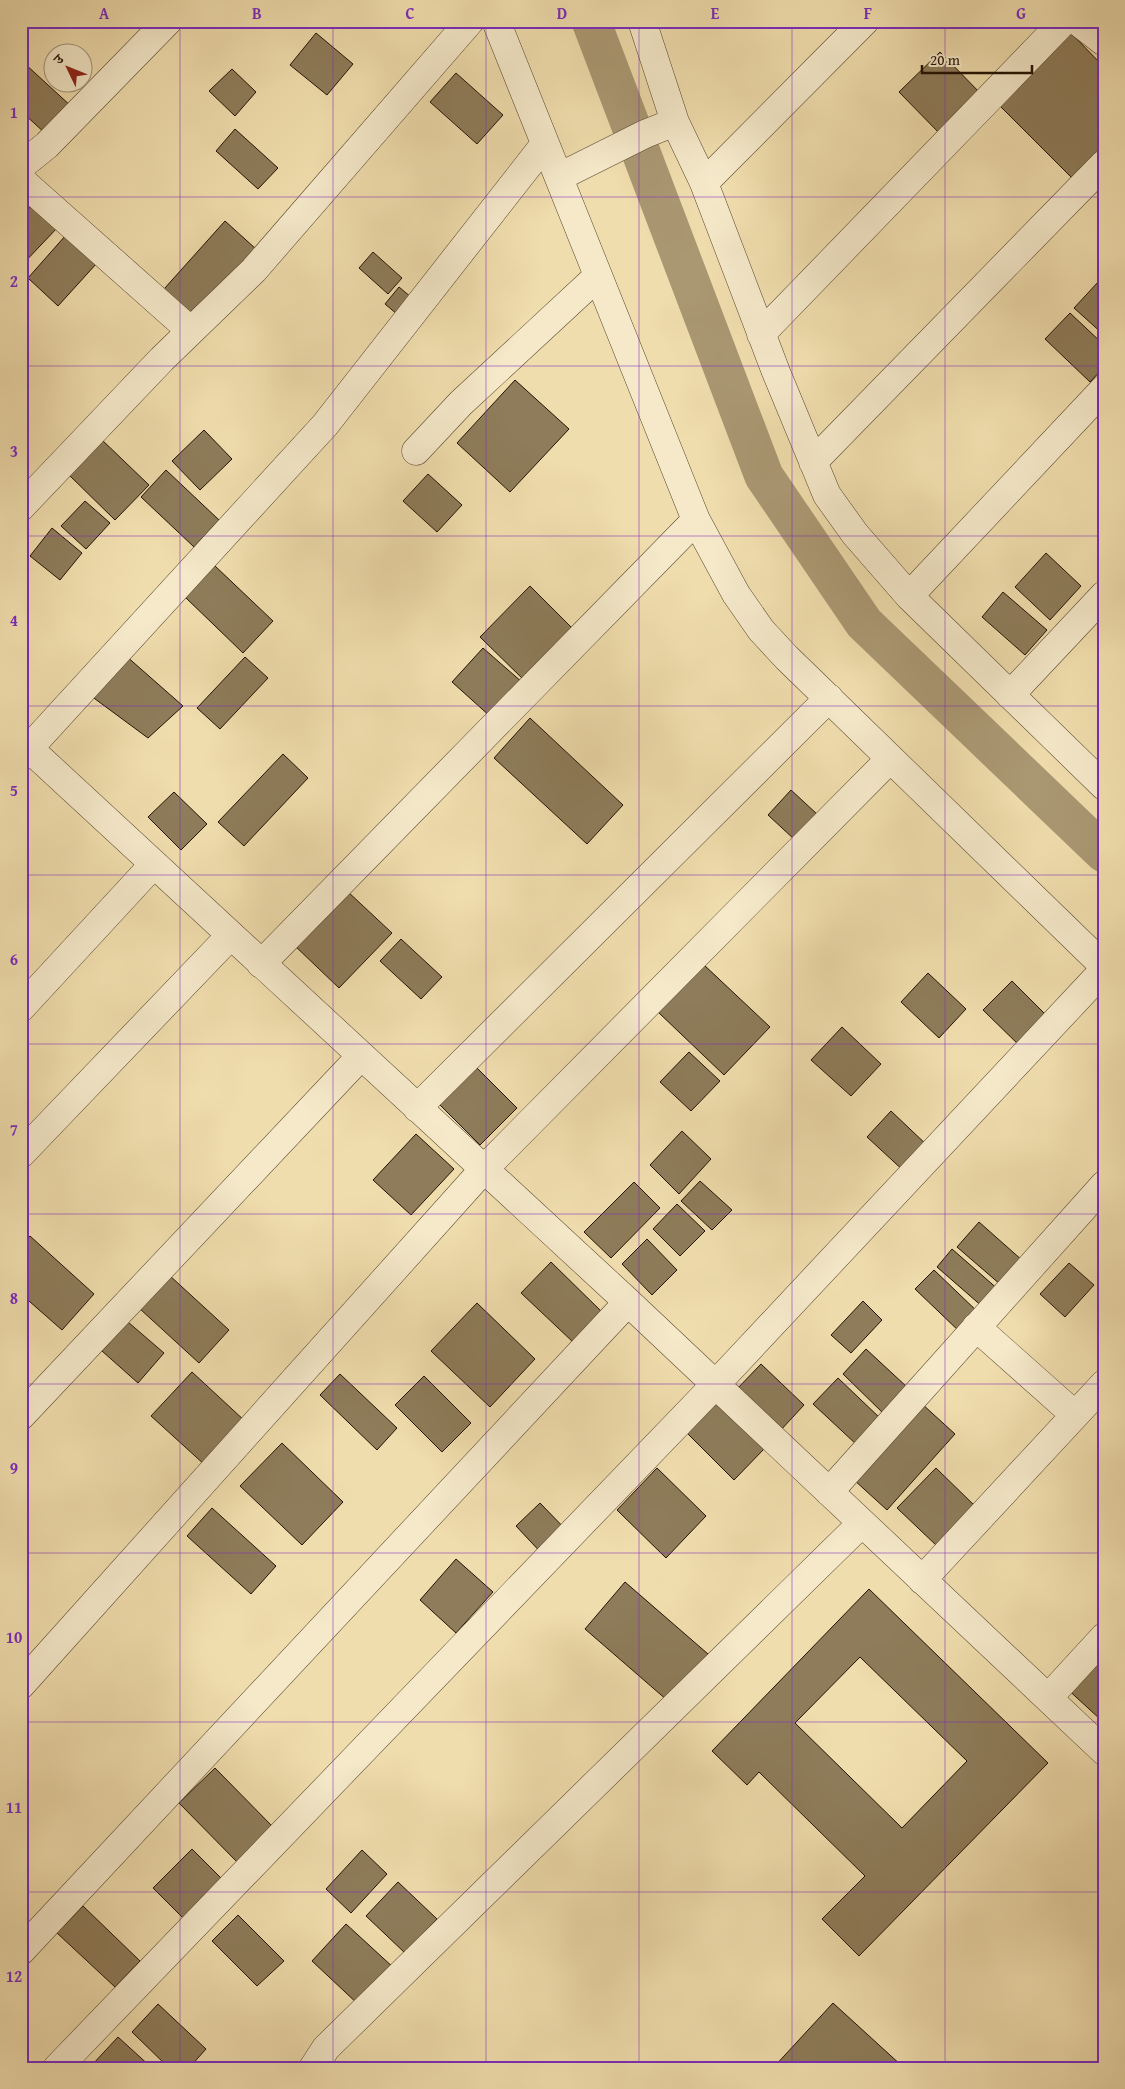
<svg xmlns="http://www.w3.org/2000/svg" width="1125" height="2089" font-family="'Gentium Book Plus','Noto Serif Devanagari',serif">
	<rect width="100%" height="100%" fill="#f0ddad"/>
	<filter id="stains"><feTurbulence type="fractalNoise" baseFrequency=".004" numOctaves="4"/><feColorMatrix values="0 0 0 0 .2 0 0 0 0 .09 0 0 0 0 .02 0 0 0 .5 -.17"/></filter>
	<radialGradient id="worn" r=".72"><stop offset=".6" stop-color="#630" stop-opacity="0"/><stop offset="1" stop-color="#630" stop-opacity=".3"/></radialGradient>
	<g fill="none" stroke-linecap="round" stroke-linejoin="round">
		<path stroke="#aa9873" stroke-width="39" d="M591 21 764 476 864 623 1104 853"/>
	</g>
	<path fill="#8e7c5a" stroke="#231201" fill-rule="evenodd" d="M1069 31 1104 67V156L1077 183 997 103Z
		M316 33 353 64 327 95 290 65Z
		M940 52 985 98 943 137 899 92Z
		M23 62 72 107 47 135 21 111V64Z
		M232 69 256 92 235 116 209 91Z
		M456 73 503 115 477 144 430 102Z
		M235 129 278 168 258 189 216 151Z
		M34 203 59 226 21 266V217Z
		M225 221 256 249 195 317 164 289Z
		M66 235 97 263 58 306 28 278Z
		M373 252 402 278 388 294 359 268Z
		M1099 281 1104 285V335L1074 308Z
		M399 287 418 303 404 320 385 304Z
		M1070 313 1104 345V367L1090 382 1045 339Z
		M515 380 569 429 510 492 457 443Z
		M204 430 232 459 200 490 172 461Z
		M100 438 149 485 115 520 66 472Z
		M166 470 219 520 194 547 141 497Z
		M428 474 462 505 437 532 403 501Z
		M85 501 110 523 86 549 61 526Z
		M52 528 82 553 60 580 30 556Z
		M1046 553 1081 586 1050 620 1015 587Z
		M214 565 273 621 243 653 185 597Z
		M530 586 576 632 527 683 480 637Z
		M1003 592 1047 630 1025 655 982 617Z
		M483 648 523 683 492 718 452 682Z
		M125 655 183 706 148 738 87 693Z
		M245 657 268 678 220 729 197 708Z
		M530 718 623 805 587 844 494 758Z
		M283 754 308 778 244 846 218 822Z
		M791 790 818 815 795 840 768 815Z
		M174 792 207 824 181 850 148 817Z
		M346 890 392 933 339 988 294 945Z
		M401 939 442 977 421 999 380 961Z
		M703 964 770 1027 724 1075 658 1012Z
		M928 973 966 1009 939 1038 901 1002Z
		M1012 981 1051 1020 1023 1049 983 1010Z
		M842 1027 881 1064 851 1096 811 1060Z
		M689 1052 720 1081 691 1111 660 1082Z
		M474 1065 517 1108 480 1145 437 1102Z
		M891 1111 930 1148 906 1173 867 1137Z
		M682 1131 711 1159 679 1194 650 1165Z
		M416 1134 454 1169 411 1215 373 1180Z
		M700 1181 732 1210 712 1230 681 1201Z
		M634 1182 660 1208 611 1258 584 1232Z
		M677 1204 705 1231 680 1256 653 1229Z
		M979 1222 1023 1261 1001 1285 957 1247Z
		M30 1236 94 1294 62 1330 21 1294V1246Z
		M647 1239 677 1270 652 1295 622 1264Z
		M952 1249 1000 1291 984 1308 937 1267Z
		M551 1262 603 1313 574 1343 521 1293Z
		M1069 1263 1094 1285 1065 1317 1040 1294Z
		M934 1270 981 1315 962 1334 915 1289Z
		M169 1275 229 1330 199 1363 139 1308Z
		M863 1301 882 1320 851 1353 831 1335Z
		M477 1303 535 1359 490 1407 431 1351Z
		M128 1322 164 1353 138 1383 102 1351Z
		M866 1349 907 1387 883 1413 843 1374Z
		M761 1364 804 1405 779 1432 736 1390Z
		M192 1372 246 1422 206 1466 151 1416Z
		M340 1374 397 1428 377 1450 320 1395Z
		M424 1376 471 1423 442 1452 395 1405Z
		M838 1378 881 1419 857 1445 813 1404Z
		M715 1401 764 1449 734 1480 685 1431Z
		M921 1403 955 1434 887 1510 853 1479Z
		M282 1443 343 1502 302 1545 240 1486Z
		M657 1468 706 1516 666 1558 617 1510Z
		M936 1468 976 1507 937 1546 897 1508Z
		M540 1503 571 1535 546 1558 516 1526Z
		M212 1508 276 1566 251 1594 187 1536Z
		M456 1559 493 1592 456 1633 420 1600Z
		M625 1582 708 1654 668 1701 585 1629Z
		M869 1589 1048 1763 859 1956 822 1919 865 1876 759 1772 747 1785 712 1751ZM860 1657 967 1761 902 1828 795 1723Z
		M1104 1644V1715L1100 1719 1064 1686Z
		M215 1768 274 1828 239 1864 179 1803Z
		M192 1849 222 1879 183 1918 153 1888Z
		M362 1850 387 1874 351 1913 326 1889Z
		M398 1882 437 1919 405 1953 366 1916Z
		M83 1906 140 1961 115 1987 57 1933Z
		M238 1915 284 1961 257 1986 212 1941Z
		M346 1924 395 1969 360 2006 312 1961Z
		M833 2003 902 2066 900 2068H773Z
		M158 2004 206 2049 189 2068H169L132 2032Z
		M118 2037 152 2068H93L91 2066Z"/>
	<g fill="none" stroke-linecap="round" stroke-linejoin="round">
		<g stroke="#56452c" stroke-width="29">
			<path id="street" d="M496 21 696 520 736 594 761 630 787 658 1104 966
				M642 21 675 122 704 183 776 372 827 495 855 534 909 596 1104 786
				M1077 21 1104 42
				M21 166 47 145 168 21
				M559 177 645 134 675 122
				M21 180 191 331
				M704 183 865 21
				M761 334 1064 21
				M416 451 461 403 598 276
				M813 462 1104 164
				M21 507 162 359 254 270 470 21
				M909 596 1104 389
				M1010 695 1104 595
				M21 741 628 1302 1104 1751
				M21 757 325 425 545 144
				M261 964 696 520
				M21 1008 154 864
				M417 1108 829 698
				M21 1154 231 935
				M976 1327 1075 1415
				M21 1416 361 1056
				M829 1492 1104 1185
				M922 1580 1104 1384
				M21 1685 484 1169 890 759
				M1048 1698 1104 1637
				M21 1951 628 1302
				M57 2068 715 1385 1104 970
				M313 2068 326 2048 862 1523"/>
		</g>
		<use href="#street" stroke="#f5e9ca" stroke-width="28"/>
	</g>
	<path fill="none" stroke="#7b2cbf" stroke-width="1" stroke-opacity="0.55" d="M180 21V2068M333 21V2068M486 21V2068M639 21V2068M792 21V2068M945 21V2068M21 197H1104M21 366H1104M21 536H1104M21 706H1104M21 875H1104M21 1044H1104M21 1214H1104M21 1384H1104M21 1553H1104M21 1722H1104M21 1892H1104"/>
	<rect width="1125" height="2089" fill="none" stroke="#f0ddad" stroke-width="55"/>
	<g transform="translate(68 68) rotate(313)"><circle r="24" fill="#f5e9ca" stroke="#a1937a"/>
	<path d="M0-4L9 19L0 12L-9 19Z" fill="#8f2418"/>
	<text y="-8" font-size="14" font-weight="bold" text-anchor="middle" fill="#231201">उ</text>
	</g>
	<path d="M922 65v8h110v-8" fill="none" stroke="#231201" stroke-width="2.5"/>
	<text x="930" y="65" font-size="15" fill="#231201" stroke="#f5e9ca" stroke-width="4" paint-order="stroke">20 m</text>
	<rect x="28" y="28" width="1070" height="2034" fill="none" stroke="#7b2cbf" stroke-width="2"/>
	<g font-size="16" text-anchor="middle" font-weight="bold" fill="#7b2cbf">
		<text x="104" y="19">A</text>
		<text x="257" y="19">B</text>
		<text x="410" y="19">C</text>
		<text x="562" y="19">D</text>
		<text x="715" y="19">E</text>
		<text x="868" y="19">F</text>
		<text x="1021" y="19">G</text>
		<text x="14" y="118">1</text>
		<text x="14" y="287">2</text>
		<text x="14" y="457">3</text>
		<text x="14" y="626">4</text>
		<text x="14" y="796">5</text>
		<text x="14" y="965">6</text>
		<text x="14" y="1135">7</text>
		<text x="14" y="1304">8</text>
		<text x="14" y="1474">9</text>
		<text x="14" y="1643">10</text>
		<text x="14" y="1813">11</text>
		<text x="14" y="1982">12</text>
	</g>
	<rect width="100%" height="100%" filter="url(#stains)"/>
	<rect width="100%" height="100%" fill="url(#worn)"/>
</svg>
